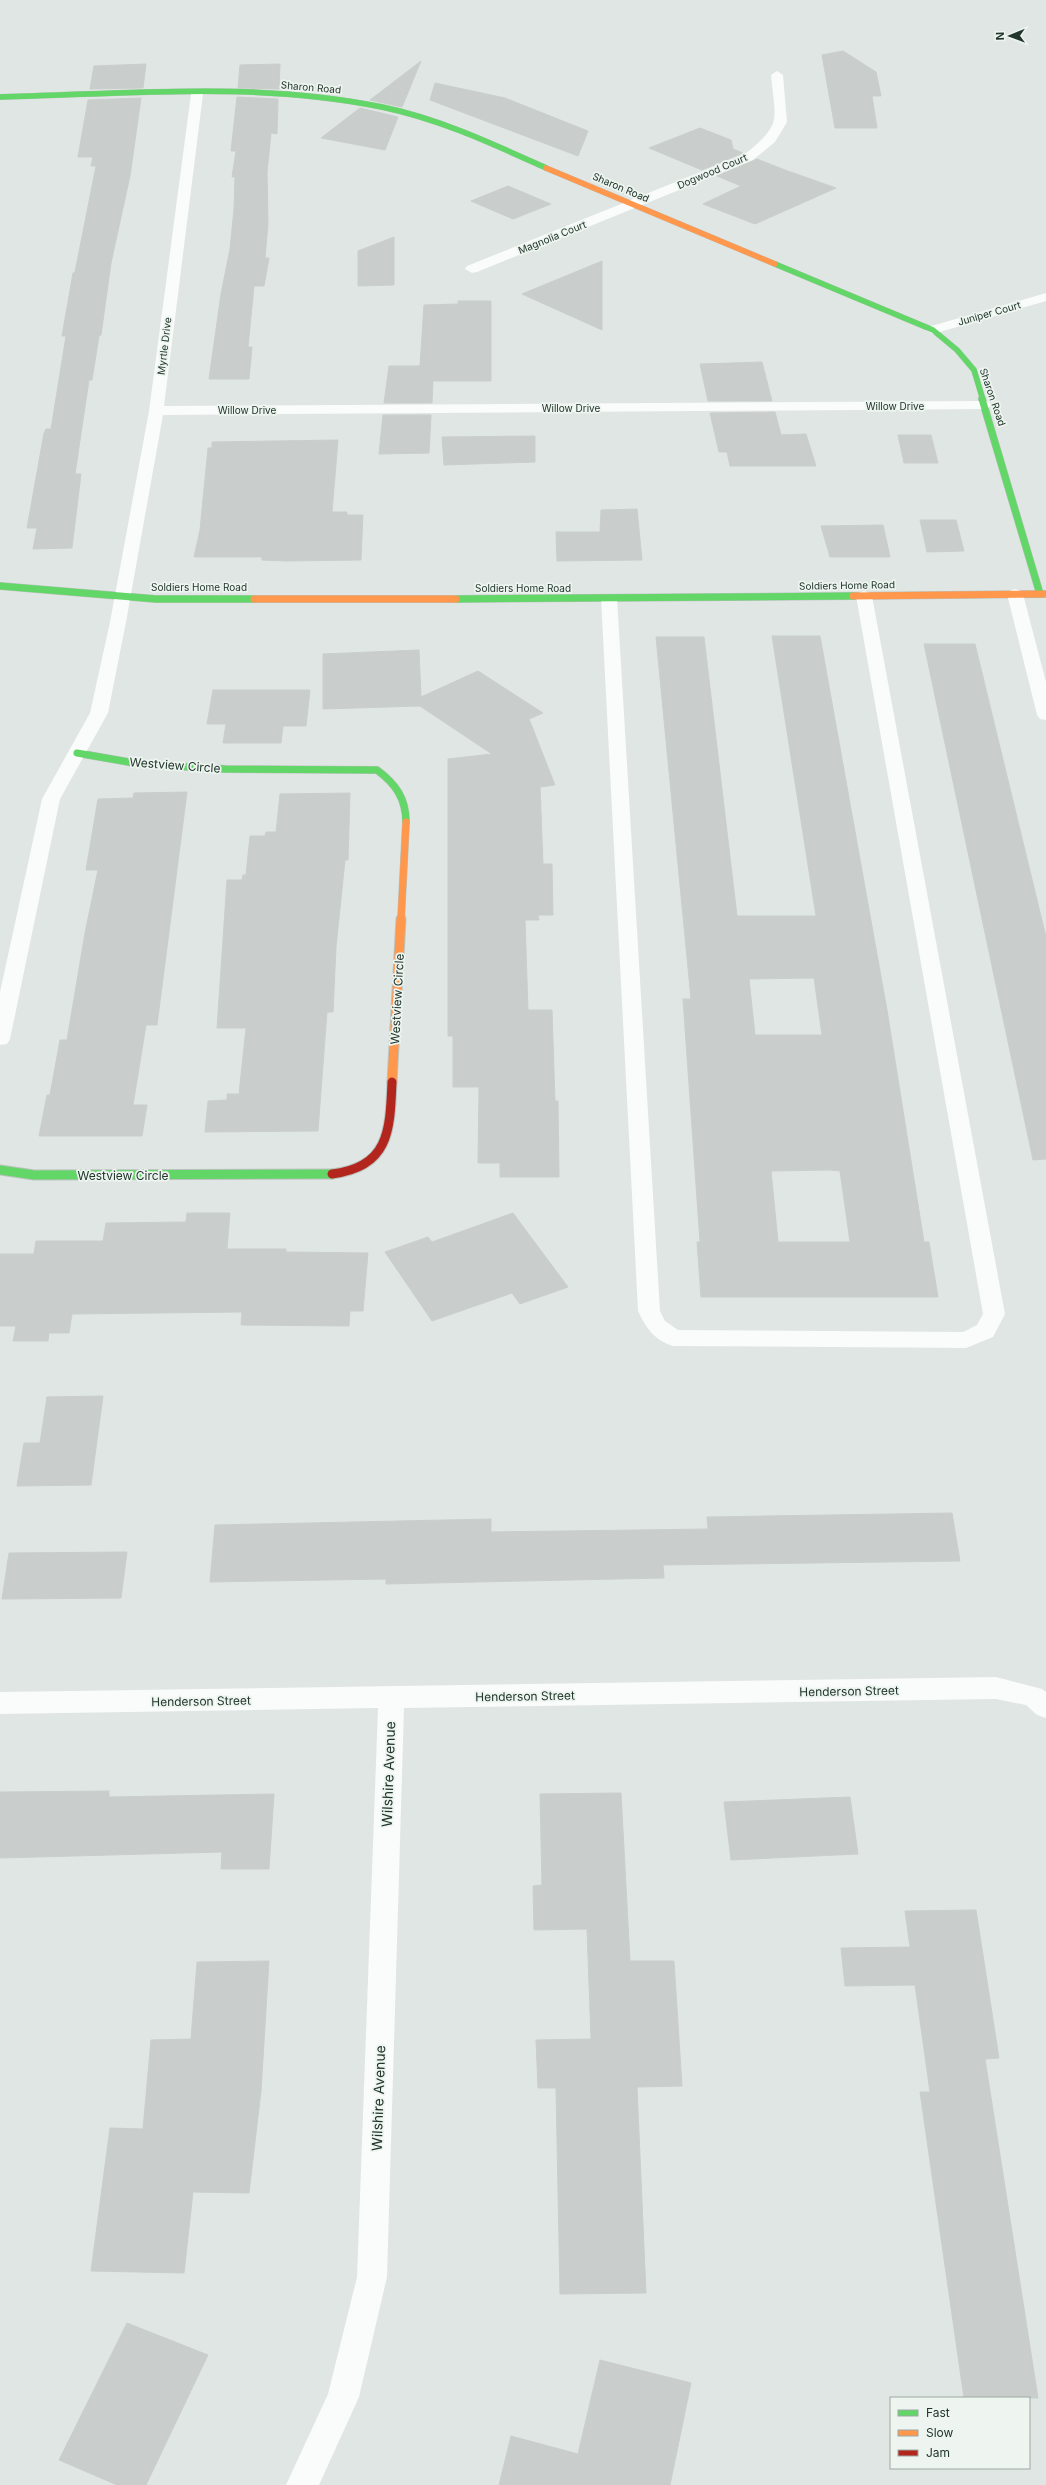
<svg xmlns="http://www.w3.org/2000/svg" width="1046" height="2485" font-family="Inter,sans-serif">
	<rect width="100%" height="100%" fill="#e0e6e3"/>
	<path fill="#c9cecc" stroke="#c9cfcc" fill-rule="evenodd" d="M843 51 876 72 881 96H872L877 128H835L822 55Z
		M421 61 402 107 370 100Z
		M146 64 143 88 90 89 94 66Z
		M280 64 279 89 238 88 240 65Z
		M435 83 505 98 588 131 578 156 430 100Z
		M237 97 278 99 277 134 271 133 267 172 268 224 265 258H269L264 286H254L248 347H252L249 379H209L221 294 230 249 234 209 235 177H232L236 151H231Z
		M141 98 130 176 111 263 101 335 99 336 92 380H89L75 474H81L72 548 33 549 37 528H27L44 433 46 429H51L66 336H62L73 273 75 272 96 166H91L93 157H78L88 100Z
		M360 108 398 117 385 150 321 138Z
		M700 128 731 140 733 149 743 153 702 170 649 148Z
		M757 159 785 170 836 188 755 224 703 204 741 186 717 176Z
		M508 186 551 204 513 219 471 201Z
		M394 237V285L358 286V251Z
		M602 261V330L522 294Z
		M458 301H491V381H433L432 403H384L389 366H420L424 305 458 304Z
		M762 362 772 401H708L700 364Z
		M775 412 781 435 806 434 816 466H730L727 452H719L710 413Z
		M383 415H431L429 453 379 454Z
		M898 435H931L938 463H904Z
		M535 436V462L444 465 442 437Z
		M338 440 332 512H347V515H363L361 560 286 561 262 560V557H194L200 530 208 448H212V442Z
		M637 509 642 560 557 561 556 532H600L601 510Z
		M920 520H956L964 551 927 552Z
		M883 525 890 557H830L821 526Z
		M772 636H820L887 1010 924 1242H929L938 1297H701L697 1242H700L683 999H691L656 637H704L737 916H816ZM814 978 822 1035H755L749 979ZM830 1170 840 1171 850 1242H778L771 1171Z
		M924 644H975L1046 937V1159L1033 1160Z
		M419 650 421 697 478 671 543 713 529 719 555 785 540 787 543 864H552L553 915H538L539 920H525L528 1010H552L555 1101H558L559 1177H500V1163H478L479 1087H453V1036H448V759L492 754 420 706 323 709V654Z
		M213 690H310L306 726H283L281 743H223L226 724H207Z
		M187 792 157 1025H146L133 1105H147L142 1136H39L47 1095H50L60 1040H67L85 933 98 870H86L98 799 133 798 134 793Z
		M350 793 348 860H345L336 947 333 1012H327L318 1131 205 1132 208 1101 227 1100V1094H239L246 1028H217L227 880H242L243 875H246L250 836H265L266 832H276L280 794Z
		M187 1213H230L227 1249H286V1252L368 1253 363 1311H350L349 1326 241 1325 242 1312 72 1314 69 1333H49L48 1341H13L16 1326H0V1254H34L36 1241H103L106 1223 186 1222Z
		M513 1213 568 1287 520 1304 512 1293 432 1321 385 1252 428 1237 432 1242Z
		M103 1396 91 1485 17 1486 24 1443H40L47 1397Z
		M952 1513 960 1561 663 1565 664 1578 386 1584V1579L210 1582 215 1525 491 1519V1532L708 1529 707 1517Z
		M127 1552 121 1598 2 1599 9 1553Z
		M109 1791V1797L274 1794 269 1869H221L222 1852 0 1858V1792Z
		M621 1793 630 1961H674L682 2086 637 2087 646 2293 560 2294 556 2088H538L536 2040 591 2039 587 1929 534 1930 533 1886 542 1885 540 1794Z
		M850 1797 858 1854 731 1860 724 1802Z
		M976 1910 999 2058 985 2059 1038 2398H964L920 2092H930L915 1985 845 1986 841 1948 910 1947 905 1911Z
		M269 1961 261 2091 249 2193 193 2192 184 2273 91 2271 110 2128 143 2129 151 2040 191 2039 197 1962Z
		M127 2323 208 2355 146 2485H117L59 2460Z
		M600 2360 691 2383 670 2485H499L511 2436 578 2454Z"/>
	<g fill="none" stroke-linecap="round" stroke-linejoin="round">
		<g stroke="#bac2be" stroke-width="6">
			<path id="fast-far2" d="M0 97C127 94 257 81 382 107 440 119 493 144 546 168
				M775 264 933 330 957 350 974 370 983 400"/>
		</g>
		<g stroke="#bac2be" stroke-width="8">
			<path id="fast-far1" d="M982 399 1040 594
				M0 586 156 599H254
				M456 599 853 596
				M77 753 140 764 225 769 377 770C396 784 406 799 406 822"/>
		</g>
		<g stroke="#bac2be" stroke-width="11">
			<path id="fast" d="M0 1170 34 1175 332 1174"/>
		</g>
		<g stroke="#bac2be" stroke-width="6">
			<path id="slow-far2" d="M546 168 775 264"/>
		</g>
		<g stroke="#bac2be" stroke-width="8">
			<path id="slow-far1" d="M853 596 1046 594
				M254 599H456
				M401 920 406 822"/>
		</g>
		<g stroke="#bac2be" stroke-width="11">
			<path id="slow" d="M392 1082 401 919"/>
		</g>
		<g stroke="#bac2be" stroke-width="11">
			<path id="jam" d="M332 1174C389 1167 390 1131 392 1082"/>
		</g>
		<path fill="#fafbfb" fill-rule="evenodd" d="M1015 589 1021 591 1023 594 1046 682V720L1040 719 1037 715 1007 594 1009 591Z
			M864 591 870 593 872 596 1005 1314 993 1337 966 1348 673 1346C654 1340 646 1328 638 1311L601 598 603 595H615L617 598 660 1311 665 1321 678 1330 963 1332 977 1325 983 1314 856 596 858 593Z"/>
		<path fill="#fafbfb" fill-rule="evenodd" d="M777 71 783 75 787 122 775 142 753 160 477 272 472 273 465 269 467 266 745 154C783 123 775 121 771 75Z
			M197 90 203 94 164 406 986 401 993 405 986 409 163 415 126 622 108 713 60 799 10 1039 7 1044 0 1045V992L42 799 90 713 110 622 149 411 191 94Z
			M1046 293V301L933 334 926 330 928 327Z
			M996 1677 1042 1689 1046 1692V1718L1037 1715 1026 1705 996 1699 404 1708 387 2277 359 2397 319 2485H286L328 2394 357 2277 378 1708 0 1714V1692Z"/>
		<use href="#fast-far2" stroke="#63d668" stroke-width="5.5"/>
		<use href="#fast-far1" stroke="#63d668" stroke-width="7"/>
		<use href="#fast" stroke="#63d668" stroke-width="9"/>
		<use href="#slow-far2" stroke="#ff974d" stroke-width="5.5"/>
		<use href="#slow-far1" stroke="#ff974d" stroke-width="7"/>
		<use href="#slow" stroke="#ff974d" stroke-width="9"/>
		<use href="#jam" stroke="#b3261e" stroke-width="9"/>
	</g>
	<g text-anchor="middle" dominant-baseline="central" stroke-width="3.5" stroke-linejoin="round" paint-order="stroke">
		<g font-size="10" fill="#21362c" stroke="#eef5f0">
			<text transform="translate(311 87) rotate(5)">Sharon Road</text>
			<text transform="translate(712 171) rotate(-23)">Dogwood Court</text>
			<text transform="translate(621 187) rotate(23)">Sharon Road</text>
			<text transform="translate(552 237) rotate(-22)">Magnolia Court</text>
			<text transform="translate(989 313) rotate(-16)">Juniper Court</text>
			<text transform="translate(164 346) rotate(-83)">Myrtle Drive</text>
			<text transform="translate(993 397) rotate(71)">Sharon Road</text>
			<text x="895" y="406">Willow Drive</text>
			<text x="571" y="408">Willow Drive</text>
			<text x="247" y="410">Willow Drive</text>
			<text transform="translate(847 585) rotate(-1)">Soldiers Home Road</text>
			<text x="199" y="587">Soldiers Home Road</text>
			<text x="523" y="588">Soldiers Home Road</text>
		</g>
		<g font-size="12" fill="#21362c" stroke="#eef5f0">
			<text transform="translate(175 765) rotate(4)">Westview Circle</text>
			<text transform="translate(397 999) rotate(-87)">Westview Circle</text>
			<text x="123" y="1175">Westview Circle</text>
			<text transform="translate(849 1691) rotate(-1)">Henderson Street</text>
			<text transform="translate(525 1696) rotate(-1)">Henderson Street</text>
			<text transform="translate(201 1701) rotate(-1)">Henderson Street</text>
		</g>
		<g font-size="14" fill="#21362c" stroke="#eef5f0">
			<text transform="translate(388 1774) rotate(-88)">Wilshire Avenue</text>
			<text transform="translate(378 2098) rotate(-88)">Wilshire Avenue</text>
		</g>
	</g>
	<rect x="890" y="2397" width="140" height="72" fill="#eef5f0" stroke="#9ca9a2"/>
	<rect x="898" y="2410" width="20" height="6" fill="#63d668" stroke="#9ca9a2"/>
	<text x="926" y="2417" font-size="12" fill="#21362c">Fast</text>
	<rect x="898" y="2430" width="20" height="6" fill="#ff974d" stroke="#9ca9a2"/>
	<text x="926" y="2437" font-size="12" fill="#21362c">Slow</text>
	<rect x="898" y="2450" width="20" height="6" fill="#b3261e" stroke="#9ca9a2"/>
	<text x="926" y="2457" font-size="12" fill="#21362c">Jam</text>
	<g transform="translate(1010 36) rotate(269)" stroke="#eef5f0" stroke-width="3" paint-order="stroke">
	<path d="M0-3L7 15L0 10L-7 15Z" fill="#21362c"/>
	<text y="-6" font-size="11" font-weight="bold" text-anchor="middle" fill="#21362c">N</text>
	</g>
</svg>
